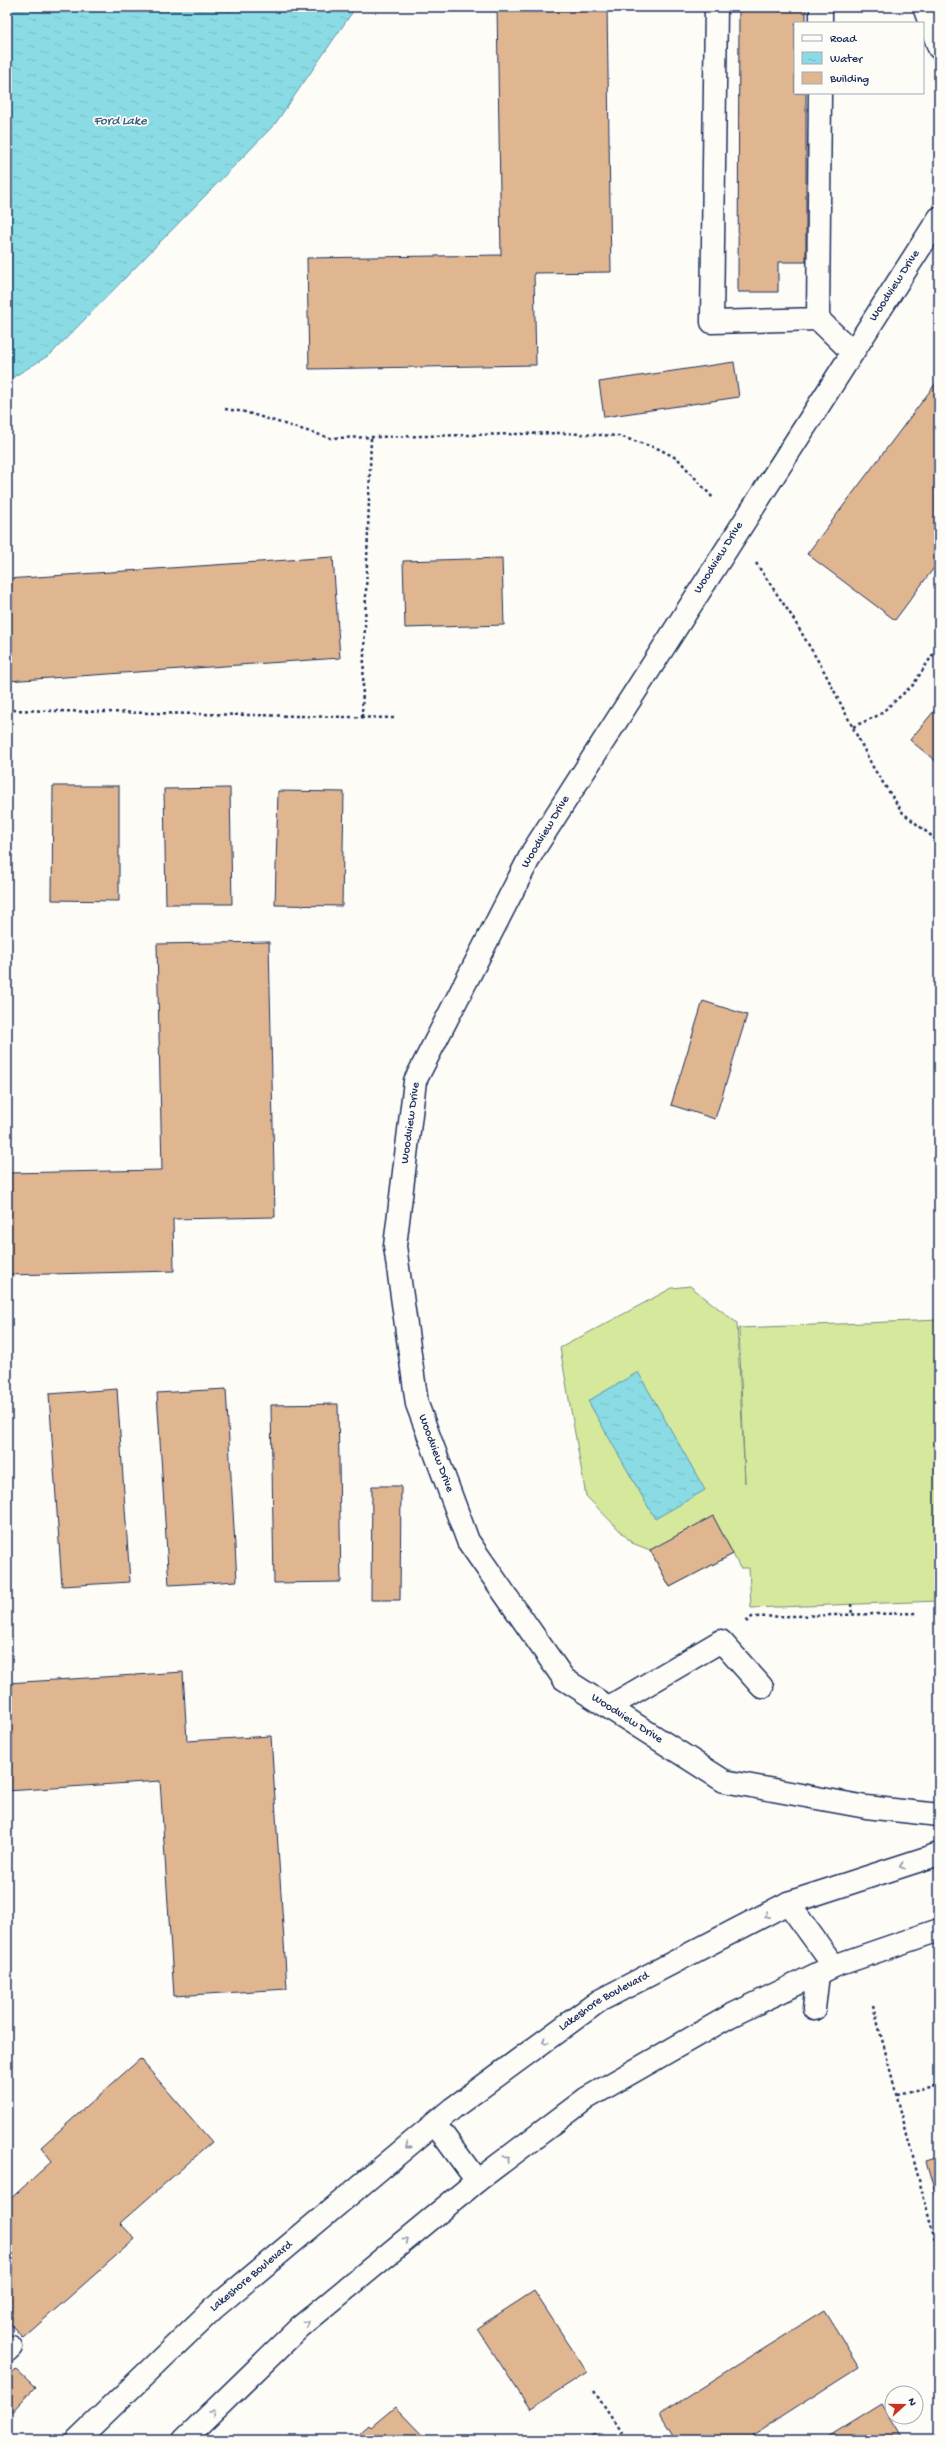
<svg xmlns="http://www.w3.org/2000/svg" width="946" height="2447" font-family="'Gochi Hand',sans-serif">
	<defs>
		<pattern id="water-ripples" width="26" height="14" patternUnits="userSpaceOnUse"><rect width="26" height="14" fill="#8adbe3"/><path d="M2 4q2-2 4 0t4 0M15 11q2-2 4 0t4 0" fill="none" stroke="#76bcc5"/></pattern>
	</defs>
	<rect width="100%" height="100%" fill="#fdfcf7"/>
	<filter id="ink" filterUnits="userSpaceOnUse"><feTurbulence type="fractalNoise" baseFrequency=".025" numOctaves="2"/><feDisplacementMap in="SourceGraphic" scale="8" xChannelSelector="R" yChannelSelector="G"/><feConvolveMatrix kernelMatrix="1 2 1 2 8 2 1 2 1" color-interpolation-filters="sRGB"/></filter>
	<g filter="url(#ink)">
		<path fill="#d5e89c" stroke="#788c7d" d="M690 1286 737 1323 745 1483 739 1328 939 1320V1601L751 1608 749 1568H740L733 1554 670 1587 650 1550 632 1543 586 1496 560 1348 672 1288Z"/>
		<path fill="url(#water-ripples)" stroke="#5e96ae" d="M7 7H356L275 124 51 354 7 381Z
			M638 1372 705 1490 655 1519 588 1401Z"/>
		<path fill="#e0b691" stroke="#1b2f5e" d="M497 7H607L611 272 534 273 536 365 309 369 307 258 501 255Z
			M739 7H806V23H795V93H806V262H778V292H738Z
			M734 362 739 397 604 417 599 382Z
			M939 379V561L895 620 807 554Z
			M333 557 340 658 7 681V579Z
			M502 558 504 625 405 628 403 561Z
			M939 705V764L910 740Z
			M53 786H119V901L52 900Z
			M230 788 232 904H166L164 789Z
			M278 791 344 792 342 906 275 905Z
			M269 942 275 1217 173 1219 174 1271 7 1275V1173L162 1170 157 944Z
			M703 1001 747 1015 715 1119 671 1105Z
			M117 1389 130 1582 62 1586 49 1394Z
			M226 1389 237 1581 169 1585 157 1393Z
			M338 1404 341 1582 274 1583 271 1405Z
			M372 1486H401L400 1600H371Z
			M713 1516 733 1554 670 1587 650 1550Z
			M183 1672 187 1741 271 1736 287 1989 174 1996 160 1781 7 1791V1683Z
			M140 2059 212 2142 120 2223 135 2239 23 2338 7 2320V2202L52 2161 41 2147Z
			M939 2157V2207L926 2161Z
			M534 2291 587 2372 530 2409 477 2328Z
			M824 2311 859 2367 745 2440H676L660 2414Z
			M16 2369 35 2387 7 2417V2378Z
			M882 2404 904 2440H824Z
			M395 2407 427 2440H352L369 2425 371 2427Z
			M594 2434 598 2440H585Z"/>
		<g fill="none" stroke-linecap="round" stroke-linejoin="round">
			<g stroke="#1b2f5e" stroke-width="25">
				<path id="lane" d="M716 7 712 322 818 319
					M821 23V7
					M820 93 818 319 852 352
					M609 1707 721 1641 762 1687
					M814 2009 818 1974
					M7 2351 11 2347"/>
			</g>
			<g stroke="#1b2f5e" stroke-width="25">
				<g id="street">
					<path d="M924 7 939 48"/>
					<path id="s1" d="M939 218 533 851 415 1081 395 1246 417 1404 468 1541 564 1679 724 1781 866 1807 939 1815"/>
					<path d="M788 1903 834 1966"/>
					<path d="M435 2124 477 2181"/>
					<path id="s2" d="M77 2440 213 2309 453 2108 599 2001 788 1903 939 1854"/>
					<path d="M184 2440 300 2327 477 2181 587 2098 730 2016 834 1966 939 1930"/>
				</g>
			</g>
			<path stroke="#1b2f5e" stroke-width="2.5" stroke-dasharray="3 3" stroke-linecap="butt" d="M225 409 245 412 330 438 562 433 619 436 659 449 678 459 713 498
				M756 563 791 615 824 671 874 769 903 813 939 842
				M7 710 396 718
				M362 717 371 438
				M853 727 879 715 913 685 939 645
				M851 1604 852 1615
				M746 1622 752 1617 918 1613
				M873 2005 939 2256
				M897 2094 939 2085
				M594 2391 626 2440"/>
			<use href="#lane" stroke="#fdfcf7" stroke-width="22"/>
			<use href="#street" stroke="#fdfcf7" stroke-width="22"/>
		</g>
		<defs><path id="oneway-chevron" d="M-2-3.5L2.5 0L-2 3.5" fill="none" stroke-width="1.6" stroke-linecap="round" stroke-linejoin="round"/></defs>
		<g stroke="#8c96aa">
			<use href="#oneway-chevron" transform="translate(902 1866) rotate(162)"/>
			<use href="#oneway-chevron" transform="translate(767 1915) rotate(153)"/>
			<use href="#oneway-chevron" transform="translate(545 2041) rotate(144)"/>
			<use href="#oneway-chevron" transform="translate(408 2146) rotate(140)"/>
			<use href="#oneway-chevron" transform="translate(507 2158) rotate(-37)"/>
			<use href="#oneway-chevron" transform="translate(406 2240) rotate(-39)"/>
			<use href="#oneway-chevron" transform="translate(306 2323) rotate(-40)"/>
			<use href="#oneway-chevron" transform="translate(212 2413) rotate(-44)"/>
		</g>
	</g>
	<g text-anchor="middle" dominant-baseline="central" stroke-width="3.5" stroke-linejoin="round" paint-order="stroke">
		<g font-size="12" fill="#1b2f5e" stroke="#fdfcf7">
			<text transform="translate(895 286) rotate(-57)">Woodview Drive</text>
			<text transform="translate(719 558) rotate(-58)">Woodview Drive</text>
			<text transform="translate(546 832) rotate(-59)">Woodview Drive</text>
			<text transform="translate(411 1123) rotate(-82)">Woodview Drive</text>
			<text stroke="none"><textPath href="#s1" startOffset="1389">Woodview Drive</textPath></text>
			<text stroke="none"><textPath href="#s1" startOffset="1725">Woodview Drive</textPath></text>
			<text stroke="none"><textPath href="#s2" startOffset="687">Lakeshore Boulevard</textPath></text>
			<text stroke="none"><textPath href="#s2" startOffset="239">Lakeshore Boulevard</textPath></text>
		</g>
		<g font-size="13" font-style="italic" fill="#375a7f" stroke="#fdfcf7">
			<text x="120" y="121">Ford Lake</text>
		</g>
	</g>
	<rect width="946" height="2447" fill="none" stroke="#fdfcf7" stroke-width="24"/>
	<rect x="12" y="12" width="922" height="2423" fill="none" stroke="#1b2f5e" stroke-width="1.5" filter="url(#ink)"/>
	<rect x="794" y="22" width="130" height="72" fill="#fdfcf7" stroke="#a3aaba"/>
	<rect x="802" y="35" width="20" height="6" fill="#fdfcf7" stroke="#a3aaba"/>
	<text x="830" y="42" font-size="12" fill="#1b2f5e">Road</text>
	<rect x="802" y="52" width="20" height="12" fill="url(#water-ripples)" stroke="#a3aaba"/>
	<text x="830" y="62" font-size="12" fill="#1b2f5e">Water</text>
	<rect x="802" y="72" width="20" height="12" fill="#e0b691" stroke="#a3aaba"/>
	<text x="830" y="82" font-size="12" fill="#1b2f5e">Building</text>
	<g transform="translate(904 2405) rotate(69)"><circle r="19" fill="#fdfcf7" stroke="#a3aaba"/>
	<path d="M0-3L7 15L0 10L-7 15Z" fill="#c8321e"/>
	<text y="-6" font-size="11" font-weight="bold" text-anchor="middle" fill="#1b2f5e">N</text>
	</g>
</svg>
